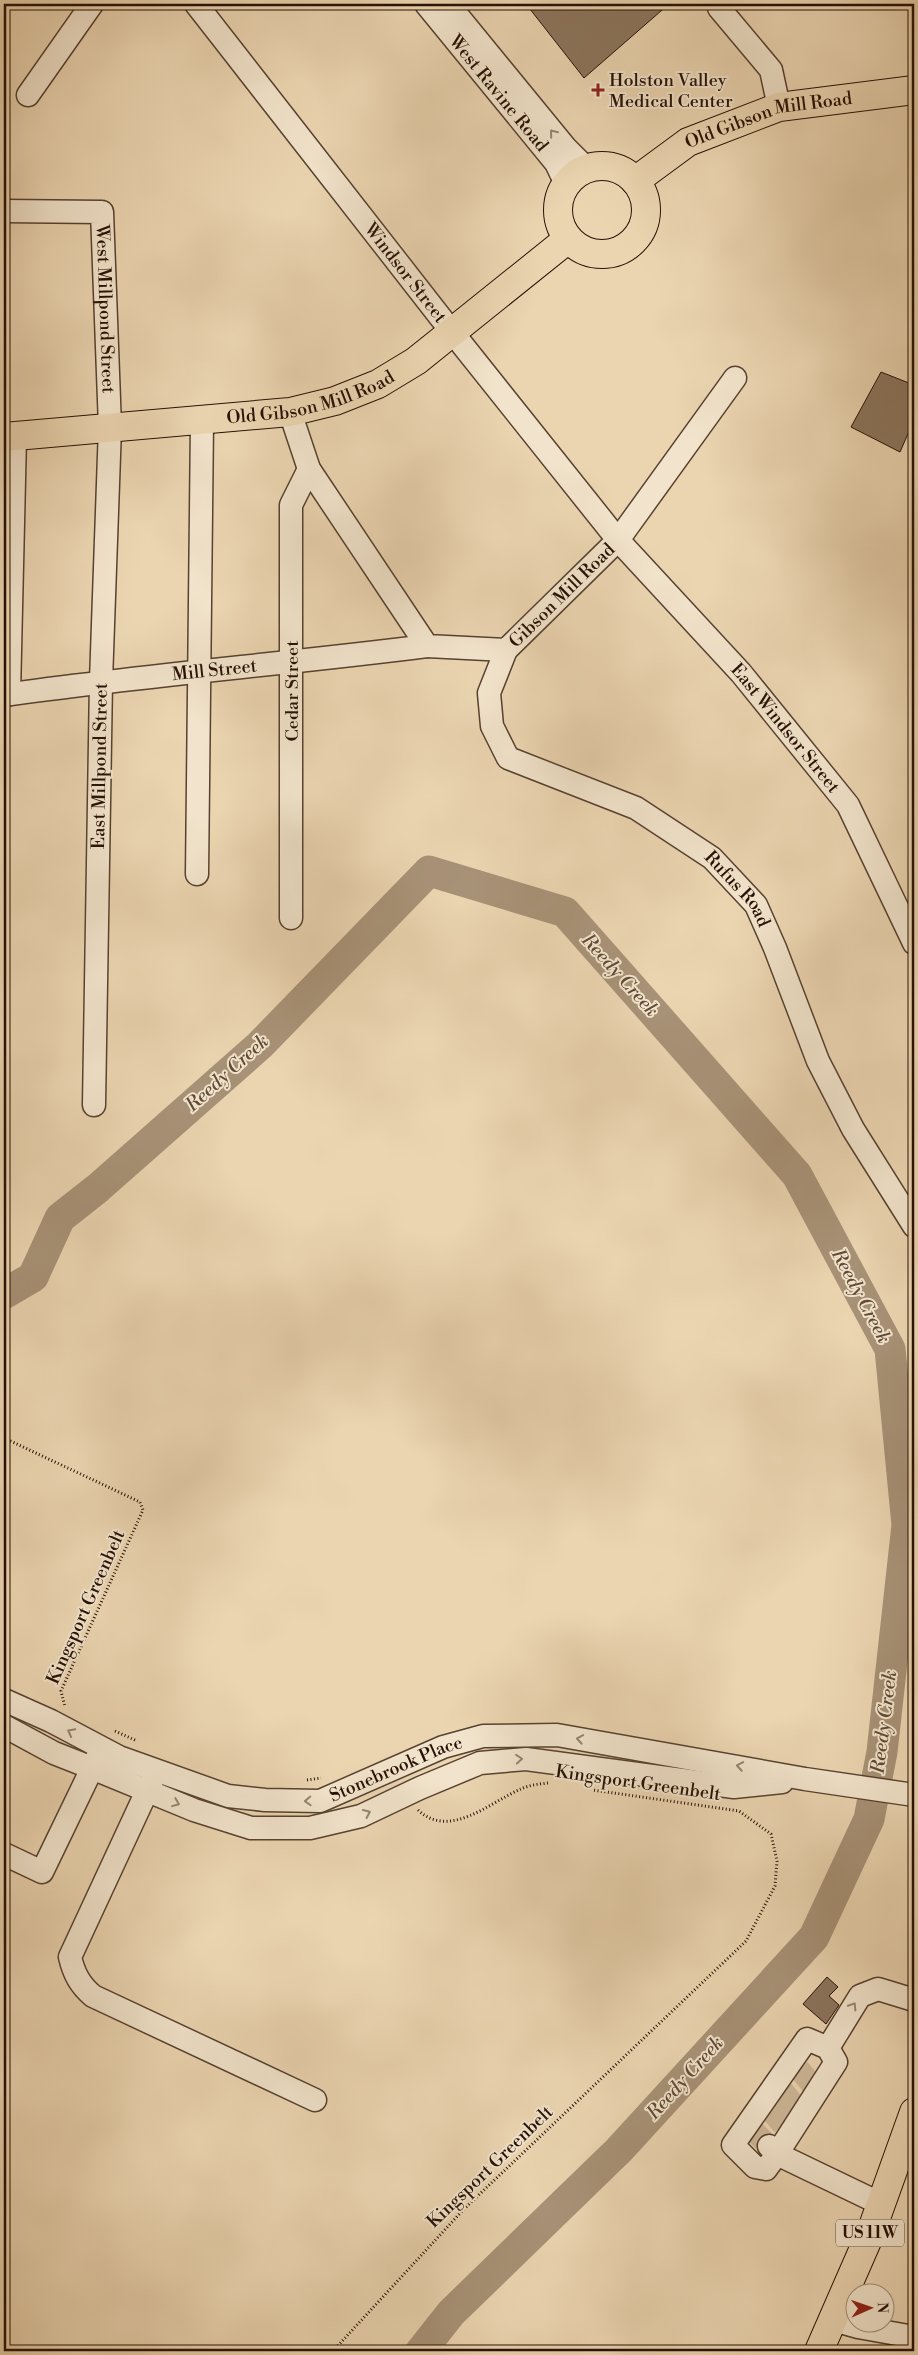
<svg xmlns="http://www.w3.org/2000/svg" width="918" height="2355" font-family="'Libre Bodoni',serif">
	<rect width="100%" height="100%" fill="#ebd5b1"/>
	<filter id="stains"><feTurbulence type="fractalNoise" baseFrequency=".004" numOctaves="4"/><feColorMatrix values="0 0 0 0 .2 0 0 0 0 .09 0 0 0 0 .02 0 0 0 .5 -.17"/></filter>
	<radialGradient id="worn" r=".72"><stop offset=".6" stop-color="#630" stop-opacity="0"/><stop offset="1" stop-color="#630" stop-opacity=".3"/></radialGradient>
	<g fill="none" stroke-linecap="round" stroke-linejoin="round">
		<path stroke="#a89277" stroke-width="31" d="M4 1294 33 1277 60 1218 98 1188 260 1045 429 871 565 912 797 1175 890 1349 907 1525 882 1752 869 1819 814 1937 619 2150 451 2313 421 2351"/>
	</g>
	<path fill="#8c765e" stroke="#261005" d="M526 4H669L584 78Z
		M881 372 914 385V420L900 452 851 427Z
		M827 1977 838 1987 829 1996 839 2005 826 2024 803 2004Z"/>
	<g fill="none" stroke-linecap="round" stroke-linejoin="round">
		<path stroke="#cdb797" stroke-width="22" stroke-dasharray="22 11" stroke-linecap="butt" d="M799 2069 812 2085
			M783 2091 796 2107
			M770 2110 783 2125
			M754 2131 769 2146"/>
		<g stroke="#574130" stroke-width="25">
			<g id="minor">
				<path id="s1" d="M196 4 441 318 618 540 741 673 848 805 914 943"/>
				<path id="s2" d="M426 4 556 163 566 184"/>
				<path d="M448 4 565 147 586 168"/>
				<path d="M723 4 719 8 771 70 779 107"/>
				<path d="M28 95 92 4"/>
				<path id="s3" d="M4 211 102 212 110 427 101 681 94 1105"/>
				<path id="s4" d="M290 412 309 469 427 646 506 650 618 540 735 378"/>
				<path id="s5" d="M506 650 489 693 492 726 508 758 636 808 712 858 756 905 775 948 818 1061 853 1129 914 1226"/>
				<path d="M9 694 15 437"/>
				<path id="s6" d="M4 695C145 675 286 664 427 646"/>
				<path d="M197 874 202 421"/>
				<path d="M291 918V505L309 469"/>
				<path id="s7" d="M4 1700 51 1721 119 1757 228 1796 265 1800 320 1801 443 1747 483 1736 557 1735 805 1779 914 1795"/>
				<path d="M4 1726 54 1753 92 1768 194 1810 251 1828H310L361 1816 420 1788 480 1763 526 1759 734 1787 782 1782"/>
				<path d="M153 1778 70 1957C74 1974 80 1985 93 1996L315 2100"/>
				<path d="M4 1854 42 1872 98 1756"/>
				<path d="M828 2048 860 1996 878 1989 914 2000"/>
				<path d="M769 2146 777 2154 836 2062 828 2048 807 2039 733 2145 755 2167 766 2169 777 2154 881 2204"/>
				<path d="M833 2320 858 2327 914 2337"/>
			</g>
		</g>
		<g stroke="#261005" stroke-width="30">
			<g id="major">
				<circle cx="602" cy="210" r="44"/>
				<path id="s8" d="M635 181 688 142 779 107 914 90"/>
				<path id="s9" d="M4 437 290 412 335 401 378 384 416 361 568 239"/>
			</g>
		</g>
		<g stroke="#261005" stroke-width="30">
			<path id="highway" d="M819 2351 871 2232 914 2112"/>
		</g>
		<path stroke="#261005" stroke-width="3" stroke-dasharray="1 2.5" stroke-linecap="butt" d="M4 1438 140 1502 143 1510 61 1691 65 1707
			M115 1731 137 1741
			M307 1780 321 1778
			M418 1810C450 1840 490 1802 521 1789 529 1785 539 1784 548 1783
			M333 2351 464 2209 746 1941 775 1886 777 1861 771 1834 739 1811 593 1790"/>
		<use href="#minor" stroke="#f2e4cc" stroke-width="22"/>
		<use href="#major" stroke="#ebd5b1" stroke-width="28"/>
		<use href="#highway" stroke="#ebd5b1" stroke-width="28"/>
	</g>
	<defs><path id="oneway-chevron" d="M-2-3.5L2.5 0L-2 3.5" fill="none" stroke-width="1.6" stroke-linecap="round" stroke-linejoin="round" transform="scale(1.25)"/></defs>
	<g stroke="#968572">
		<use href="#oneway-chevron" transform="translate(553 133) rotate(-129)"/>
		<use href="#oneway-chevron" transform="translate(71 1732) rotate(-152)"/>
		<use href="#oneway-chevron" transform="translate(580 1739) rotate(-170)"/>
		<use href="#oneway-chevron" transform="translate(519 1759) rotate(-5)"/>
		<use href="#oneway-chevron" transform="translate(740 1766) rotate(-170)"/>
		<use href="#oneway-chevron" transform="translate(308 1801) rotate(178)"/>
		<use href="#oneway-chevron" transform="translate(176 1803) rotate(22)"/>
		<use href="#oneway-chevron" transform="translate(367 1813) rotate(-25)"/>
		<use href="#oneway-chevron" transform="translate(853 2006) rotate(-58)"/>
	</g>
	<path fill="#8f2418" stroke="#f2e4cc" stroke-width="2" d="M595.5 82.5h5v5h5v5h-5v5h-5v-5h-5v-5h5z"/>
	<g text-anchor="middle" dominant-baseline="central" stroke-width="4" stroke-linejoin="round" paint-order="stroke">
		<rect fill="#f2e4cc" stroke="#635041" stroke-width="1" x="836" y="2219.5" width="68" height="27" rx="4"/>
		<g font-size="16" font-weight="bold" fill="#261005">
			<text x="870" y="2233">US 11W</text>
		</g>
		<g font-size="18" fill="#261005" stroke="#f2e4cc" text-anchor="start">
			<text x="609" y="80">Holston Valley<tspan x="609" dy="21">Medical Center</tspan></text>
		</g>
		<g font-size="18" fill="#261005" stroke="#f2e4cc">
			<text stroke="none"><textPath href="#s2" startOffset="115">West Ravine Road</textPath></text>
			<text stroke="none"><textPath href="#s8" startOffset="150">Old Gibson Mill Road</textPath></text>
			<text stroke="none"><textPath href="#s1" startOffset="341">Windsor Street</textPath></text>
			<text stroke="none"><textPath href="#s3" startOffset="195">West Millpond Street</textPath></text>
			<text stroke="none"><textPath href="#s9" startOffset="310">Old Gibson Mill Road</textPath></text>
			<text stroke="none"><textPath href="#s4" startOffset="430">Gibson Mill Road</textPath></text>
			<text stroke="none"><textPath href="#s6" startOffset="212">Mill Street</textPath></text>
			<text transform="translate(292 691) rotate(-90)">Cedar Street</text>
			<text stroke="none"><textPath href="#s1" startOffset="934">East Windsor Street</textPath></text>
			<text transform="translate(100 766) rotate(-89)">East Millpond Street</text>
			<text stroke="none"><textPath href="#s5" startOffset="384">Rufus Road</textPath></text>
			<text transform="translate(86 1607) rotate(-66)">Kingsport Greenbelt</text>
			<text stroke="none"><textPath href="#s7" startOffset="419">Stonebrook Place</textPath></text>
			<text transform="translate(638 1783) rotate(8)">Kingsport Greenbelt</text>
			<text transform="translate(490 2167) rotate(-44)">Kingsport Greenbelt</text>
		</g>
		<g font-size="19" font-style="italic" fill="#604a38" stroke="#f2e4cc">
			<text transform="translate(620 975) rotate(48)">Reedy Creek</text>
			<text transform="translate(227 1073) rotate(-42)">Reedy Creek</text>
			<text transform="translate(861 1296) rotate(62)">Reedy Creek</text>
			<text transform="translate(884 1722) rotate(-83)">Reedy Creek</text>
			<text transform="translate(685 2078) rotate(-48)">Reedy Creek</text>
		</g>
	</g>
	<rect width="918" height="2355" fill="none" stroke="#ebd5b1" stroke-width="20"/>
	<rect x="5" y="5" width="908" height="2345" fill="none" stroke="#261005" stroke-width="2.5"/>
	<rect x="10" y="10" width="898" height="2335" fill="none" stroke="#261005"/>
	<g transform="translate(870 2308) rotate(88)"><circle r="24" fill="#f2e4cc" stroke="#a08f7c"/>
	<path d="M0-4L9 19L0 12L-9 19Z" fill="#8f2418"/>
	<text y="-8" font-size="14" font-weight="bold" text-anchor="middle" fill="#261005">N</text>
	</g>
	<rect width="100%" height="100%" filter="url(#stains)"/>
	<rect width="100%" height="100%" fill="url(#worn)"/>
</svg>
